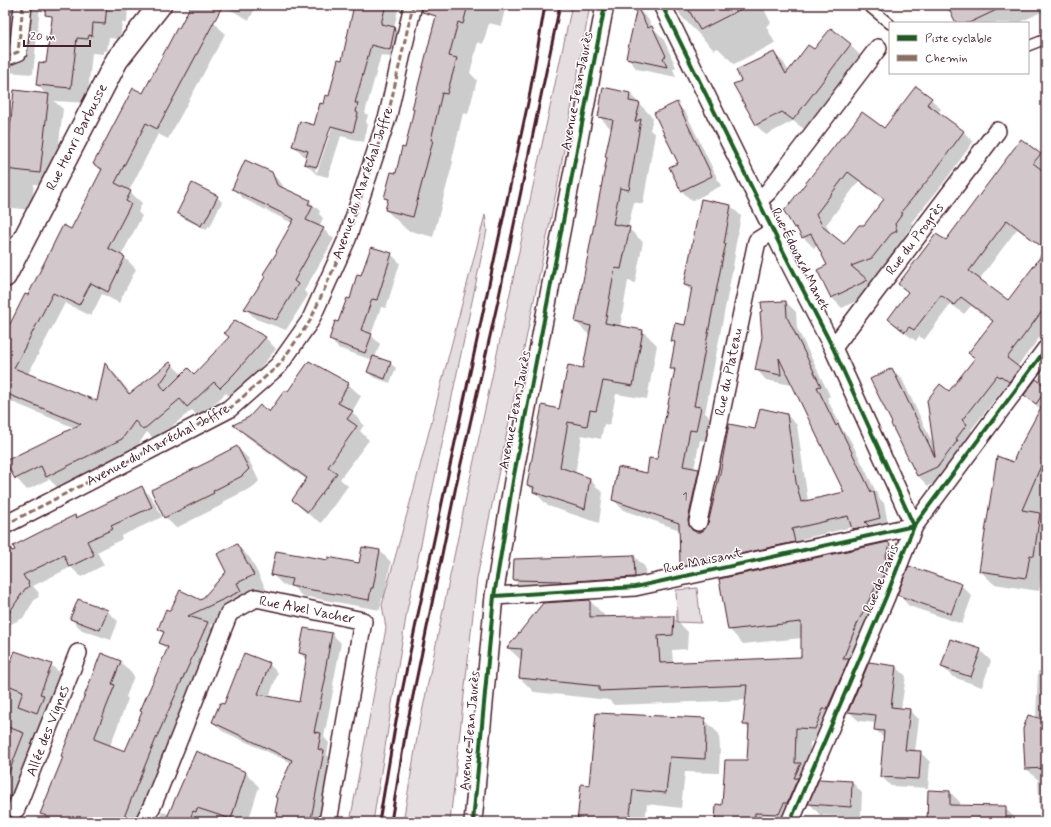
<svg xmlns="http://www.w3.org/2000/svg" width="1051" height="827" font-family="Mynerve,sans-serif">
	<rect width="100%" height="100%" fill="#fff"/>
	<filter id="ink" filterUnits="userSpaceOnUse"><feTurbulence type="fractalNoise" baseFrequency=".025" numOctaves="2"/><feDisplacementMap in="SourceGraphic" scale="8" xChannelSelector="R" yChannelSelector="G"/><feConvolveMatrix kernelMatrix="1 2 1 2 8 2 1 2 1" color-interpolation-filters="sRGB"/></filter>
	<g filter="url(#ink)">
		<path fill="#e5dee0" stroke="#987e86" d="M572 5H590L557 188 477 578 450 822H403L418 732 467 493Z
			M485 215 487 230 407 611 373 822H350L386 628 382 605 419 470Z
			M697 588 701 623 677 622 676 590Z"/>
		<path fill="#0003" fill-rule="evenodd" d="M5 5H44V6H40L33 74 5 72Z
			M54 5H128L127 23H122L120 39 109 38 107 51 104 50V54L92 53 87 103 54 101 63 109 54 186 34 184 31 210 5 207V135H10L47 95 37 85 47 64Z
			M222 5H257L249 20Z
			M355 5H399L394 28 405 38 400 60 381 55 365 113 368 115 366 122 368 125 364 142 341 136 328 177 316 174 305 163 307 157 304 156 293 145 315 126 323 105 329 97 343 61ZM332 121 334 122 317 172 315 171Z
			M439 5H506L501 26 489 23 483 44 478 42 470 73 477 80 468 114 463 113 452 160 453 162 433 237 407 230 386 210 389 201 385 198 396 174 406 149 415 110 413 109Z
			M675 5H762L771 23 766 26 775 43 734 64 718 48 714 50 681 16Z
			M948 5H1046V10L1018 23H957Z
			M638 9 648 19 652 27 663 38 676 67 673 69 676 77 637 69 627 58Z
			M193 12 214 22 225 34 168 139 158 134 129 191 142 203 138 212 142 216 121 256 125 258 136 269 119 303 102 294 91 316 65 303 28 374 98 403 106 365 116 375 131 394 170 363 183 375H194L265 337 276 349 246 385 232 399 226 393 199 418 192 410 155 440 147 432 134 451 58 488 49 479 27 490 16 478 75 428 5 399V322L10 325 71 231 102 171 94 164 143 94 179 30Z
			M850 45 860 55 804 129 793 121 766 135 756 125 735 85 743 81 774 53 784 63 789 72 814 51Z
			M630 94 653 118 650 130 655 134 643 204 634 202 628 228 643 242 635 283 628 281 620 327 643 331 657 345 647 399 616 394 610 425 604 424 601 439 582 435 575 474 589 479 603 493 599 523 548 506 528 485 559 410 584 369 590 336 576 322 608 158 612 130 599 116Z
			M931 99 941 109 938 113 963 131 973 142 942 185 911 223 913 224 905 235 907 242 901 244 872 282 879 290 842 308 832 298 818 271 829 266 818 245 814 248 803 237 795 228 786 211 844 138 884 130ZM859 181 884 200 864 226 845 245 831 234 826 225Z
			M676 103 686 113 721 186 692 201 682 191 670 168 679 163Z
			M1021 141 1046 159V329L1017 367 1029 378 1011 386 1007 384 971 430 976 435 949 476 928 486 918 476 892 424H893L892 369 902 379 934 446 950 392 975 359 970 353 993 322 971 306 964 314 951 304 924 340 919 336 916 341 899 329 889 319 909 293 900 284 946 242ZM1017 229 1044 249 1035 262 1037 264 1008 301 979 280Z
			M271 173 282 184 284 189 309 201 320 211 319 214 323 218 319 227 323 229 334 239 304 291 308 295 286 330 256 319 246 309 266 277 292 223 244 199 233 189Z
			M217 197 222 202 210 227 208 226 207 230 183 218 178 213Z
			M731 206 741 216 734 254 735 255 733 267 705 413 711 418 706 441 700 440 694 469 698 470 709 480 698 533 706 530 756 430 786 414 797 425 808 501 845 492 790 381 791 385 766 380 756 369 786 302 796 312 797 328 830 396 827 398 843 431 848 436 853 445 879 498 884 503 889 528 863 539 852 527 802 539 804 552 691 577 681 567 680 530 623 510 613 499 647 474 658 460 675 372 671 368 676 344 672 341 686 326 692 292 685 285Z
			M391 254 400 263 386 308 381 307 371 335 380 344 375 358 390 363 396 368 390 383 373 377 368 372 372 360 338 348 330 339 350 301 361 277Z
			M1046 369V497L1039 513 1046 520V568H1043L1039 591 994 584 980 571 1013 464 1041 410 1026 395Z
			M348 384 361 396 352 412 364 425 360 431 369 440 340 479 348 486 321 523 305 512 293 500 307 480 247 437 235 425Z
			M237 447 248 458 259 481 253 487 223 502 224 504 176 528 165 517Z
			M142 487 152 498 162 517 121 536 122 539 97 552 104 565 81 577 71 567 33 586 39 593 38 595 39 597 35 599 23 618 5 627V556L74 516 77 519Z
			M887 543 904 560 900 571 904 575 893 603 889 601 859 671 862 674 842 723H837L829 743 810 742 809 790 812 793 802 817H798L796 822H716L723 806 748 761 750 730 744 724 747 700 614 705 609 700 534 692 520 678 522 661 508 648 590 601 604 615V618L673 617 688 632 687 649 672 650 673 663 802 658V638L743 644 729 629Z
			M237 545 250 558 266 589 250 597 254 604 210 625 221 637 140 822H47L48 820 42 813 64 757 101 655 121 662 134 676 126 697 128 699 110 746 125 753 168 651 160 643 164 634 159 629 170 612 201 601 227 572Z
			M363 548 380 551 391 562 384 598H382L380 610 302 596 293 587 283 585 272 574 328 561 360 564Z
			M634 556 645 567 646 587 525 590 514 580 515 560Z
			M961 585 972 596 962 624 909 606 899 595Z
			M107 611 118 621 111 640 82 630 71 619Z
			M332 634 341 643 333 685 334 686 324 737 329 743 327 755 333 761 321 822H273L279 799 292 763 222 731 213 722 224 706 269 664 278 673 269 697 299 703 307 660 300 653Z
			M980 650 991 661 982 687 953 677 942 667Z
			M870 663 896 667 906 676 901 709 909 710 919 719 915 752H920L930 762 928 788 891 786 881 776 885 739 875 729 876 723 859 721 849 712Z
			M51 665 61 674 46 722 42 720 22 773 11 804V822H7L5 820V679Z
			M1038 671H1046V822H1040L1038 779H1037L1026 768 1036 718Z
			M704 719 719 734 720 749 719 773 685 772 681 808 647 804 645 822H578L590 786Z
			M197 752 246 773 259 787 248 822H158L162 812 170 814Z
			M852 782 862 793 861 817 820 815 810 804Z
			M950 792 960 802V806L1004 807 1015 818V822H939Z"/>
		<path fill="#d2c7cb" stroke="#4a1f2b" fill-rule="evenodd" d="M46 5H107L105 24 93 23 92 36 89 35 88 39 77 38 71 88 36 85 39 62 46 63 52 19V16L45 15Z
			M191 5H223L157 129 146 123 115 183 131 191 126 201 131 204 108 248 125 257 108 292 91 283 79 305 53 293 14 368 97 401 105 363 129 394 170 362 173 365 160 384 165 391 188 368 194 374 229 337 224 333 235 320 266 337 234 374 220 388 214 382 187 407 180 399 143 430 135 421 122 439 46 477 41 466 15 479 5 461 81 424 5 393V321L10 324 25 294 28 295 63 225 71 229 102 169 93 164 133 88 143 93 177 28H179Z
			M354 5H386L381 24 395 27 390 50 371 45 355 103H358L356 112 358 113 353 132 331 126 317 167 304 164 308 151 292 146 300 121 314 125 320 103 323 104 325 95 329 96 338 59 342 60Z
			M423 5H468L463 24 458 22 449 56 457 58 447 94 442 93 431 140H433L413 217 385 210 388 199 384 198 391 172 396 173 402 147 405 148 414 109H412L436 16 422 12Z
			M686 5H749L700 30Z
			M947 5H1007L969 23H956Z
			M637 7 648 28 652 26 666 56 663 58 667 67 626 58Z
			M831 28 851 44 793 120 782 112 756 125 733 84 741 81 736 70 774 52 786 74 808 45 814 49Z
			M916 86 932 98 927 104 964 131 932 175 901 212 903 213 895 224 897 231 891 234 872 258 851 266 868 280 831 298 817 270 827 265 811 234 802 238 796 227 794 228 784 211 843 135 844 136 862 112 884 128ZM848 172 884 199 864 225H859L844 244 823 227 816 214Z
			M603 87 630 93 629 101 640 103 635 122 641 119 629 190 620 188 613 224 630 227 621 269 615 268 605 323 643 330 633 386 603 381 596 411 590 410 587 426 568 422 560 467 590 478 585 509 533 492 534 487 527 485 542 405 559 409 568 365 583 368 591 326 575 322 607 157H605L613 120 598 117Z
			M14 90 49 94 40 173 5 169V138L9 139Z
			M677 102 712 176 681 191 669 167 678 163 654 113Z
			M1021 139 1041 154 1033 163 1046 173V250L1007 220 969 271 1008 300 1046 250V306L1007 358 1020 368 1009 382 1001 376 1000 377 997 375 962 420 967 424 956 439 958 440 939 465V466L917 476 891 424 892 423 870 379 892 368 935 457 927 400 940 384 949 391 975 358 968 353 993 321 961 297 954 305 941 295 914 330 909 327 905 332 888 319 908 292 898 284 936 234 946 240Z
			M245 160 272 172 277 185 310 200 308 204 313 206 306 220 324 228 294 281 298 284 276 320 244 309 265 277 263 274 277 252 276 251 294 219 232 189Z
			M192 183 218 196 204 223 203 222 201 226 177 213Z
			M701 199 731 205 724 244H726L723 256 694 406 701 407 696 431 690 430 683 466 699 469 688 520 689 525 692 530 696 532H701L705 529 708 524 720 473 729 424 755 429 760 408 787 414 796 482 801 502 844 492 779 358 781 375 755 370 762 337 760 312 762 311 761 302 786 301 787 317 821 386 817 387 836 426 838 424 843 434 871 492H874L880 518 865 522 869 526 852 529 848 516 792 529 795 542 680 567 679 523 612 500 618 467 647 473 649 458 657 459 675 369H670L675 342 671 341 675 323 685 325 692 287 684 285Z
			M371 247 392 253 377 300 372 299 361 330 372 334 365 353 329 340 335 321 338 322 347 298 350 299 357 274 361 275Z
			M373 356 391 362 385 379 367 372Z
			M309 361 349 383 338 403 353 411 347 419 357 426 328 467 337 473 308 512 292 500 307 478 233 425 249 417 260 405 269 412 284 391H288Z
			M1036 379 1046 387V390L1036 404 1024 395Z
			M1046 398V450L1041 459 1043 461 1022 510 1040 513 1034 556 1030 555 1026 578 979 571 997 456 1013 462 1018 450Z
			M237 446 249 469 242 476 213 491 214 493 164 518 151 490 214 459V458Z
			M142 486 152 507 111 526 113 529 87 541 94 555 69 567 64 555 23 575 26 580 29 582 28 584 29 587 25 589 5 619V538L12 551 15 550 13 546 50 527 75 515 76 518Z
			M888 542 890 545 885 558 890 559 878 589 875 588 858 622 843 659H849L827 709H823L815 729 796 728 795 763H801L794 778H798L787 803H784L779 814 755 813 754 822H715L716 804 722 805 725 760H747L749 725H743L747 685 599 691V686L519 678 522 649 507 648 543 603 590 600V617L637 616H674L673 635 658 636 660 663 801 657V622L728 630 719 579Z
			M237 544 254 575 237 583 241 591 188 616 208 622 155 741 122 822H44L47 816 40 814 63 757 61 756 101 653 121 661 112 684 115 685 94 739 125 751 142 712 140 711 168 647 159 643 164 632 158 629 166 609 170 611 180 590 201 600 226 572 217 554Z
			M362 547 380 550 373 588H371L369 600 290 586 292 579 271 575 276 551 328 560V557L359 563Z
			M634 555 635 577H634L560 582 561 581 513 580 514 559Z
			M909 566 962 584 951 614 897 595Z
			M78 599 108 610 100 630 70 619Z
			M304 628 332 633 324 676H326L314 732 321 733 318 749 324 751 311 819 302 818 301 822H276L278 813 275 812 278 798 275 797 292 760 212 722 220 703 224 704 244 653 270 663 258 694 299 702 307 655 299 653Z
			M950 639 981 649 971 677 941 667Z
			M15 651 52 664 40 694 44 695 37 713 18 706 23 691 5 684V676Z
			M869 662 896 666 891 707 910 709 905 750 921 751 919 779 880 777 884 731 874 730 876 715 848 712Z
			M596 713 705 718 706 733 705 759 670 757 666 793 633 790 629 822H577L581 784 589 785Z
			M1028 715 1046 720V768L1025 769 1023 729Z
			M5 726 24 733 6 780 5 779Z
			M196 751 246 772 231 819 197 808 196 812 193 811 189 822H165Z
			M819 779 852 781 851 807 808 804Z
			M928 790 950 791V805L1006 806V822H927Z"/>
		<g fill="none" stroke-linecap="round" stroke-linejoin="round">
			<g stroke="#4a1f2b" stroke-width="12">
				<path id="lane" d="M867 5 890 24
					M1028 46 1046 39"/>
			</g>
			<g stroke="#4a1f2b" stroke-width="20">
				<path id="street" d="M5 57 18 52 23 5
					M758 201 769 191 878 48
					M833 348 997 131
					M698 522 757 241 773 231
					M5 525 229 409 279 365 310 321 347 239 388 115 413 5
					M494 596 635 587 914 526 833 348 782 249 662 5
					M16 809 78 653
					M144 822 153 804 229 613 256 598 363 621 328 822
					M473 822 494 596 514 475 605 5
					M790 822 886 597 914 526 1046 349"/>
			</g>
			<g stroke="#4a1f2b" stroke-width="25">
				<path id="secondary" d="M5 276 117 60 160 5"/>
			</g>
			<use href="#lane" stroke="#fff" stroke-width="9"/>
			<use href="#street" stroke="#fff" stroke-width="17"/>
			<use href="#secondary" stroke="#fff" stroke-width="22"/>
			<path stroke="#4a1f2b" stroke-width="3" d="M379 822 396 721 414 633 529 98 545 5
				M391 822 406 730 457 481 498 301 560 5"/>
			<path stroke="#8d6e63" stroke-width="3" stroke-dasharray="6 3" stroke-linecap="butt" d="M5 57 18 52 23 5
				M5 525 229 409 279 365 310 321 347 239 388 115 413 5"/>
			<g stroke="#fff" stroke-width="6">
				<path id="cycleway" d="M494 596 635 587 914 526 833 348 782 249 662 5
					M473 822 494 596 514 475 605 5
					M790 822 886 597 914 526 1046 349"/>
			</g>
			<use href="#cycleway" stroke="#1b5e20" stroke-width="4"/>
		</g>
	</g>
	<g text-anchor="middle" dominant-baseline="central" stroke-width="3" stroke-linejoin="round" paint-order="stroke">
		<g font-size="12" fill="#6c4953">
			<text x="685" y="497">1</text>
		</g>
		<g font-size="14" fill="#4a1f2b" stroke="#fff">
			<text transform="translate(577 91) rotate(-79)">Avenue Jean Jaurès</text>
			<text transform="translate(77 137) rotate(-63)">Rue Henri Barbusse</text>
			<text transform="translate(363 183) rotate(-71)">Avenue du Maréchal Joffre</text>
			<text transform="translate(915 239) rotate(-53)">Rue du Progrès</text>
			<text transform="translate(800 259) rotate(63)">Rue Édouard Manet</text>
			<text transform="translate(729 372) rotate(-78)">Rue du Plateau</text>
			<text transform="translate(515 410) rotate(-79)">Avenue Jean Jaurès</text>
			<text transform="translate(158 445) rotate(-28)">Avenue du Maréchal Joffre</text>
			<text transform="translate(703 561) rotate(-12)">Rue Maisant</text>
			<text transform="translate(881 579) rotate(-68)">Rue de Paris</text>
			<text transform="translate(307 610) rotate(11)">Rue Abel Vacher</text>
			<text transform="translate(48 731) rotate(-69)">Allée des Vignes</text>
			<text transform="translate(470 731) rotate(-85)">Avenue Jean Jaurès</text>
		</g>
	</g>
	<rect width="1051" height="827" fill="none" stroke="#fff" stroke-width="20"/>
	<rect x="10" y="10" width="1031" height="807" fill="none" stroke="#4a1f2b" stroke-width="1.5" filter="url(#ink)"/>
	<rect x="889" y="22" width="140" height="52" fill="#ffffff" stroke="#b7a5aa"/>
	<rect x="897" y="35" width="20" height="6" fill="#1b5e20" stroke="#b7a5aa"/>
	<text x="925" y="42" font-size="12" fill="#4a1f2b">Piste cyclable</text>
	<rect x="897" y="55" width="20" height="6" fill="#8d6e63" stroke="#b7a5aa"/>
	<text x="925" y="62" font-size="12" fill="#4a1f2b">Chemin</text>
	<path d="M24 40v6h66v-6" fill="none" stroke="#4a1f2b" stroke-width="2"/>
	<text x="30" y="40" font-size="12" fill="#4a1f2b" stroke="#ffffff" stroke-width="3" paint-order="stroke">20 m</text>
</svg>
